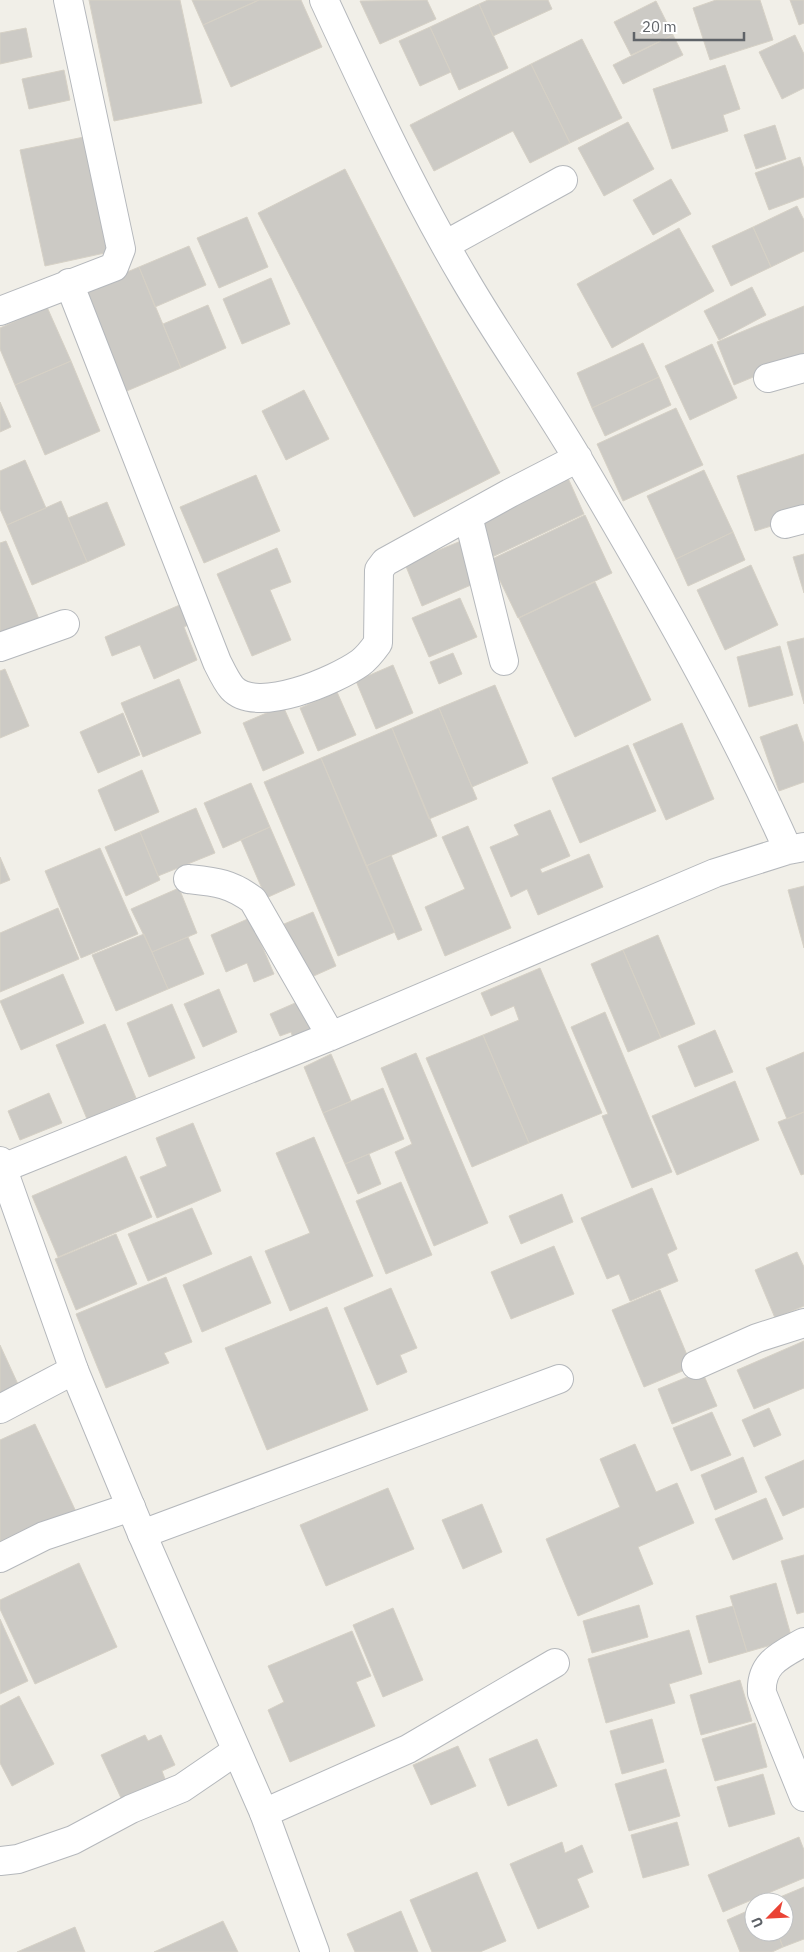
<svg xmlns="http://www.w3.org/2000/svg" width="804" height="1952" font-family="'IBM Plex Sans',sans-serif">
	<rect width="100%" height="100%" fill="#f1efe8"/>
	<path fill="#cccac5" stroke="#d6d1c6" d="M89 0H180L202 103 114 121Z
		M192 0H259L203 25Z
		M259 0H301L322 47 231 87 203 25Z
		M427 0 436 19 380 44 360 1Z
		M488 0H548L552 9 493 36 479 4Z
		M716 0H760L773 40 710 60 693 8Z
		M790 0H804V23L799 25Z
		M656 1 673 35 631 55 614 22Z
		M479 4 508 68 459 90 430 27Z
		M430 27 451 72 420 86 399 41Z
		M26 28 32 57 0 64V33Z
		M673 35 683 55 623 84 613 65Z
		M795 35 804 54V88L782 99 759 52Z
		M582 39 622 118 570 143 531 64Z
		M531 64 570 143 530 163 513 131 434 171 410 125Z
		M725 65 740 109 723 115 728 131 672 149 653 89Z
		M64 70 70 100 29 109 22 79Z
		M628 122 654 169 604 196 578 148Z
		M775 125 786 159 756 169 744 135Z
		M89 136 114 251 45 266 20 150Z
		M800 157 804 169V197L769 210 755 173Z
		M345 169 500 473 414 517 258 213Z
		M671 179 691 214 653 235 633 200Z
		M797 206 804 220V251L771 267 753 227Z
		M247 217 268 267 219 288 197 238Z
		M753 227 771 267 731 286 712 246Z
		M679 228 714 291 612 348 577 284Z
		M189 246 206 285 155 307 139 267Z
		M139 267 181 368 122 393 80 292Z
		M271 278 290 324 242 344 223 299Z
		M752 287 766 315 719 340 704 311Z
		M208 305 226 348 181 368 163 324Z
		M804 306V356L734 385 717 342Z
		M47 307 71 361 15 385 0 349V328Z
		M643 343 659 377 592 408 577 373Z
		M712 344 737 398 690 420 665 366Z
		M71 361 100 431 45 455 15 385Z
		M659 377 671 405 605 436 592 408Z
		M304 390 329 439 286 460 262 411Z
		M0 402 11 427 0 432Z
		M676 408 703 465 623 501 597 444Z
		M804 454V516L755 531 737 476Z
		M25 460 46 508 7 525 0 509V471Z
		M704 470 733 532 676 559 647 496Z
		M256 475 280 531 204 563 180 507Z
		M568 478 584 514 490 558 473 523Z
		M61 501 87 562 32 585 7 525Z
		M107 502 125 545 87 562 68 518Z
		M585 515 612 573 518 618 490 560Z
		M733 532 745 560 688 586 676 559Z
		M6 541 39 619 0 635V543Z
		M461 541 478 582 422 606 405 564Z
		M277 548 291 582 270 590 291 640 252 656 217 574Z
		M804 554V593L793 557Z
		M751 565 778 625 725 650 697 590Z
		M595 582 651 700 575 737 519 618Z
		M460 598 477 637 429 657 412 618Z
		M182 604 190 624 184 627 197 660 154 679 140 645 112 656 105 637Z
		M804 638V704L787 642Z
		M780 646 793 695 749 707 737 657Z
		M453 653 462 674 439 684 430 662Z
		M393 665 413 713 376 729 356 681Z
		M5 669 29 726 0 738V671Z
		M179 679 201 733 143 757 121 703Z
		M495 685 528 763 472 787 439 708Z
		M337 692 356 735 318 751 300 708Z
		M283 706 304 753 263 771 243 723Z
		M439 708 477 799 429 819 392 728Z
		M123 713 140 755 98 773 80 732Z
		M682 723 714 799 666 820 633 744Z
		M797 724 804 744V782L779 791 760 737Z
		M392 728 437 836 366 866 321 758Z
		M628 745 656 811 580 843 552 778Z
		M321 758 395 932 338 956 264 782Z
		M142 770 159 812 115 831 98 790Z
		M251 783 270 827 223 848 204 803Z
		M196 808 215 853 158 876 140 832Z
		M550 810 570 856 540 869 542 873 589 854 603 887 538 915 527 889 511 897 490 847 519 835 514 825Z
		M468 826 511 928 445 956 425 907 465 889 442 837Z
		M270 827 295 885 266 898 241 840Z
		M140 832 160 880 126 896 105 847Z
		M100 848 138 934 81 958 45 871Z
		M391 855 422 930 398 940 366 866Z
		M0 857 10 880 0 884Z
		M804 886V948L788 890Z
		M179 888 197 933 152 952 131 909Z
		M58 908 79 959 0 992V933Z
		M313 912 336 966 307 979 284 924Z
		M250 918 274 974 254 982 247 963 226 972 211 935Z
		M144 934 168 989 116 1011 92 955Z
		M658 935 695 1024 661 1038 623 950Z
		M188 937 204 974 168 989 152 952Z
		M623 950 661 1038 628 1052 591 964Z
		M540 968 602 1113 529 1143 483 1035 519 1020 514 1006 491 1016 481 993Z
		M63 974 84 1023 21 1050 0 1001Z
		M219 989 237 1032 203 1047 184 1004Z
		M302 1000 315 1029 293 1038 291 1032 280 1036 270 1014Z
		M172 1004 195 1058 149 1077 127 1023Z
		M605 1012 672 1172 632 1188 602 1116 608 1114 571 1027Z
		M105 1024 136 1098 87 1119 56 1045Z
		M715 1030 733 1072 695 1087 678 1046Z
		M483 1035 529 1143 472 1167 426 1058Z
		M804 1052V1112L787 1119 766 1068Z
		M416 1053 488 1223 434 1246 395 1152 412 1144 381 1068Z
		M331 1054 351 1101 323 1113 304 1067Z
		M735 1081 759 1140 677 1175 652 1116Z
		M383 1088 404 1139 345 1164 323 1113Z
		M49 1093 62 1123 20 1140 8 1111Z
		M804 1112V1174L801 1175 778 1122Z
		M193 1123 221 1191 157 1218 140 1177 167 1166 156 1138Z
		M314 1137 373 1276 290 1311 265 1251 310 1233 276 1153Z
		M369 1154 381 1184 358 1194 345 1164Z
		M126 1156 152 1217 58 1257 32 1196Z
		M401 1182 432 1255 386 1274 356 1201Z
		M652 1188 677 1249 667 1254 678 1281 630 1301 619 1274 607 1279 581 1218Z
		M562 1194 573 1222 521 1244 509 1216Z
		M192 1208 212 1254 148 1281 128 1234Z
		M116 1234 137 1284 76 1310 55 1259Z
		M554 1246 574 1294 511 1319 491 1272Z
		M797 1252 804 1267V1306L775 1318 755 1270Z
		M251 1256 271 1303 202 1332 183 1285Z
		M166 1277 192 1342 164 1353 169 1363 106 1388 76 1314Z
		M391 1288 417 1348 400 1355 407 1372 377 1385 344 1308Z
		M660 1290 692 1367 644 1387 612 1310Z
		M327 1307 368 1410 267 1450 225 1348Z
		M804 1341V1388L754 1409 737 1370Z
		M0 1345 23 1395 0 1405Z
		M702 1371 717 1406 672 1424 658 1389Z
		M769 1408 781 1435 754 1447 742 1420Z
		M712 1412 731 1455 691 1471 673 1428Z
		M35 1424 78 1516 0 1552V1440Z
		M635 1444 656 1492 677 1483 694 1523 638 1547 653 1584 578 1616 546 1539 620 1507 600 1459Z
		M743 1457 757 1492 715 1510 701 1475Z
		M804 1460V1507L783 1516 765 1477Z
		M388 1488 414 1549 326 1586 300 1525Z
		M766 1498 783 1539 733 1560 715 1519Z
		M482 1504 502 1552 463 1569 442 1520Z
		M804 1555V1612L797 1614 781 1561Z
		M79 1563 117 1647 35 1684 0 1609V1600Z
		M776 1583 792 1639 747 1652 730 1596Z
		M639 1605 648 1637 592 1653 583 1621Z
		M733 1606 747 1652 709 1663 696 1616Z
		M393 1608 423 1680 383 1697 353 1625Z
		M0 1619 28 1681 0 1694Z
		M689 1630 702 1674 669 1684 675 1703 606 1723 588 1659Z
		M352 1631 371 1676 356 1682 375 1726 290 1762 268 1710 284 1702 268 1666Z
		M740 1680 752 1721 701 1735 690 1695Z
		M19 1696 54 1764 12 1786 0 1763V1706Z
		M652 1719 664 1762 622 1774 610 1731Z
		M755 1723 767 1767 715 1781 702 1739Z
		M145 1735 148 1741 161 1735 175 1765 162 1771 165 1779 121 1798 101 1755Z
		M537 1739 557 1786 508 1806 489 1759Z
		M458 1746 476 1786 431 1805 413 1765Z
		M666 1769 680 1816 629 1831 615 1784Z
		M763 1774 775 1814 729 1827 717 1787Z
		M677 1822 689 1865 643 1878 631 1835Z
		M799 1837 804 1850V1878L723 1912 708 1875Z
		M562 1842 565 1853 582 1845 593 1872 577 1879 589 1907 538 1929 510 1864Z
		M477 1872 506 1941 480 1952H432L410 1900Z
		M804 1887V1939L783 1947 777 1932H784V1902H768Z
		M754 1908V1932H777L783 1947 772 1952H740L727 1920Z
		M401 1911 418 1952H355L347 1934Z
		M223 1921 238 1952H154Z
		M75 1927 85 1952H17Z"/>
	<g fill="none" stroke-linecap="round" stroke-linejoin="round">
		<g stroke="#b5b8bc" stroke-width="30">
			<path id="minor" d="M324 0C367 93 412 190 464 278 500 340 542 398 578 459 653 586 728 715 788 850
				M445 245 563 180
				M69 283 217 662C221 670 226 681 232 688 257 715 336 680 360 663 367 658 373 650 378 643L379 570 385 562 510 493 578 458
				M0 311 114 267 121 249 68 0
				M768 378 804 368
				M468 516 504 661
				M785 524 804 519
				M0 647 65 624
				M188 879C216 882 230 883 253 900L331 1036
				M3 1168 331 1036 715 873 788 850 804 847
				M696 1365 757 1338 804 1323
				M0 1409 74 1370
				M142 1534 559 1379
				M0 1558 44 1536 131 1507
				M804 1642C781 1655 760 1663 762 1693L804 1797
				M264 1813 408 1749 555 1663
				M0 1861 18 1859 73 1840 131 1809 182 1788 236 1751"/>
		</g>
		<g stroke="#b5b8bc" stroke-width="30">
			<path id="tertiary" d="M0 1161 74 1370 142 1534 264 1813 315 1952"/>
		</g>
		<use href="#minor" stroke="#fff" stroke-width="28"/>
		<use href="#tertiary" stroke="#fff" stroke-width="28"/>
	</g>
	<g transform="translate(769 1917) rotate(246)"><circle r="24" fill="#ffffff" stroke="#bfc1c3"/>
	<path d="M0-4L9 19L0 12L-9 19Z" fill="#ea4335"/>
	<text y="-8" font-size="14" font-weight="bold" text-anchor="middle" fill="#5f6368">U</text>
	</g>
	<path d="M634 32v8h110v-8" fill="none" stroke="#5f6368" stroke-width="2.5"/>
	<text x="642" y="32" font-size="15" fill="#5f6368" stroke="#ffffff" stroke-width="4" paint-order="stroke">20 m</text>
</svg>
